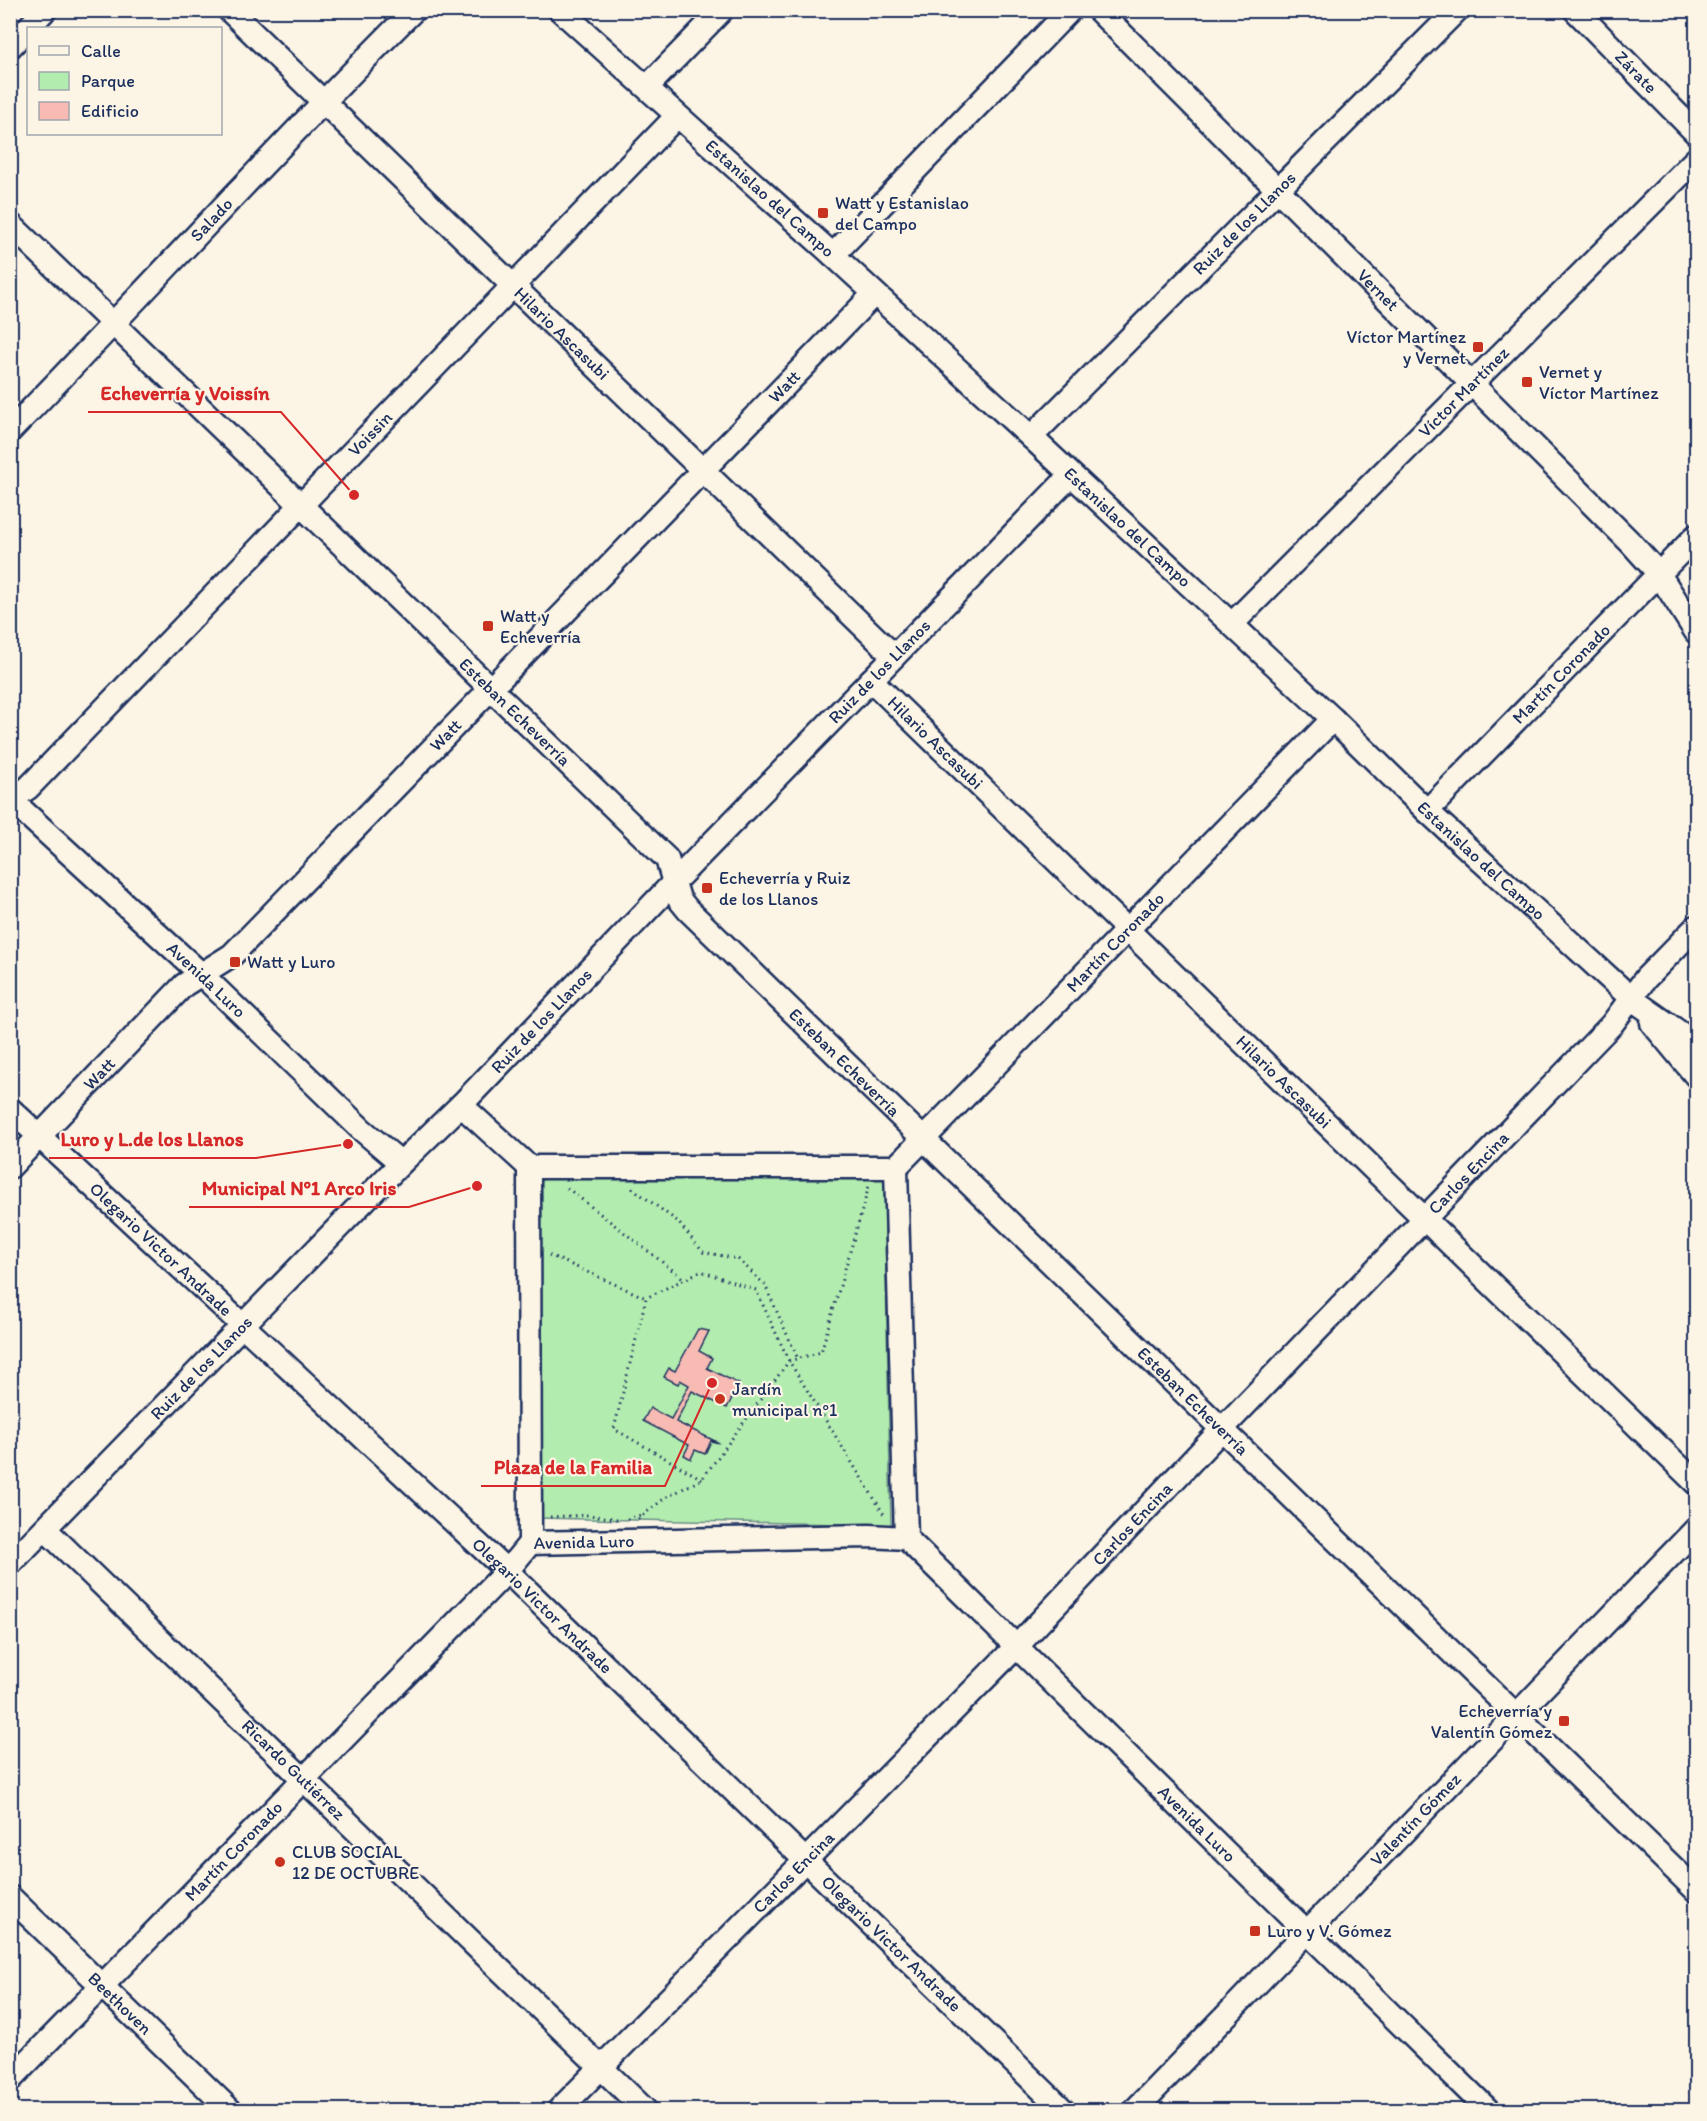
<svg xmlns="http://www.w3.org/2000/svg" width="1707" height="2121" font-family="Itim,sans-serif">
	<rect width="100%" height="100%" fill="#fcf5e5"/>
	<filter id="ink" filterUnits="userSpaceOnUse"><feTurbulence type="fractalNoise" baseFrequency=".0167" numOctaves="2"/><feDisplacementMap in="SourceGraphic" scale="12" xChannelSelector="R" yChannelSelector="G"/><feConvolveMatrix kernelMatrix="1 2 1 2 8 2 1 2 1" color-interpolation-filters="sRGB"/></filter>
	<g filter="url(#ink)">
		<path fill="#b3ecaf" stroke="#678e86" stroke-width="1.5" d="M884 1172 891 1525 536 1518 535 1177Z"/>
		<path fill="#f7bbb3" stroke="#1b2f5e" stroke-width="1.5" d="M698 1329 709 1331 699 1351 712 1358 707 1368 739 1384 727 1408 692 1391 676 1422 719 1443 711 1441 705 1454 695 1450 691 1459 684 1455 689 1445 643 1421 650 1408 671 1419 689 1385 680 1380 678 1384 664 1377 669 1368 675 1371Z"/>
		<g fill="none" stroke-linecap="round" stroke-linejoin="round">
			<g stroke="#1b2f5e" stroke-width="27">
				<g id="minor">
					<path id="s1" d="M229 10 894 656"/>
					<path id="s2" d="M560 10 833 255 1031 437 1333 719 1427 811 1632 999 1696 1044"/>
					<path id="s3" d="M1098 10 1631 543 1659 574 1696 632"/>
					<path id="s4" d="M1575 10 1696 133"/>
					<path d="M10 47 45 10"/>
					<path d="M647 87 722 10"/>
					<path id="s5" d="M10 224 667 859 679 899 688 910 1696 1890"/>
					<path d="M833 255 1070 10"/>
					<path id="s6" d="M10 431C146 292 276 147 414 10"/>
					<path id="s7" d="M1031 437 1457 10"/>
					<path id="s8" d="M1232 624 1696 159"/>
					<path id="s9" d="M871 680 1696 1483"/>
					<path id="s10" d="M10 799 201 974 361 1129 401 1163"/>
					<path id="s11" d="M10 800 28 788 677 116"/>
					<path id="s12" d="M1427 811 1696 536"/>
					<path d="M1652 1023 1696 1076"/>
					<path d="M461 1105 529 1167H896"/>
					<path id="s13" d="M10 1109 507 1571 1063 2110"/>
					<path id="s14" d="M10 1167 184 985 232 955 874 294"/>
					<path d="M529 1167 530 1543"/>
					<path id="s15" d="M896 1167 1333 719"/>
					<path d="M896 1167 906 1538"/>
					<path id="s16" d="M45 1529 645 2110"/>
					<path id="s17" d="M530 1543 869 1536 906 1538 1488 2110"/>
					<path id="s18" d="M10 1564 401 1163 461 1105 674 882 1071 475"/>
					<path id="s19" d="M10 1897 230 2110"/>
					<path id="s20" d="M10 2080 507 1571 530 1543"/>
					<path id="s21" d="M559 2110 1018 1645 1223 1428 1612 1024 1646 978 1696 927"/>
					<path id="s22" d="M1135 2110 1696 1529"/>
				</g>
			</g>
			<path stroke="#1b2f5e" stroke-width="3" stroke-dasharray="1.5 4.5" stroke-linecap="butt" d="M567 1188 684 1279
				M632 1188 677 1221 703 1252 738 1259 765 1285 798 1359
				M549 1255 646 1298
				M702 1479 614 1429 646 1298 701 1271 756 1290 789 1361 885 1516
				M550 1517 588 1515 618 1519
				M627 1519 644 1514
				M638 1519 665 1498 702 1479 789 1361 821 1352 869 1186"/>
			<use href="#minor" stroke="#fcf5e5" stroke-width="22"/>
		</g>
	</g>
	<g fill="#c8321e" stroke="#fcf5e5" stroke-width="2">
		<rect x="817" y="207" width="12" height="12" rx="3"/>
		<rect x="1472" y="341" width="12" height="12" rx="3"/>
		<rect x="1521" y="376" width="12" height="12" rx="3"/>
		<rect x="482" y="620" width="12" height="12" rx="3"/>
		<rect x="701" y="882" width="12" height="12" rx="3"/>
		<rect x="229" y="956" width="12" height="12" rx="3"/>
		<circle cx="720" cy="1399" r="6"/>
		<rect x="1558" y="1715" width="12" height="12" rx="3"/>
		<circle cx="280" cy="1862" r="6"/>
		<rect x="1249" y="1925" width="12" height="12" rx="3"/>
	</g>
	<g text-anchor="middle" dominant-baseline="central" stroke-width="4.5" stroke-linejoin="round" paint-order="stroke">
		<g font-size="18" fill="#1b2f5e" stroke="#fcf5e5">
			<text stroke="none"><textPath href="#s4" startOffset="87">Zárate</textPath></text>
			<text stroke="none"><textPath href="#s2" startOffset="282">Estanislao del Campo</textPath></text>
			<text stroke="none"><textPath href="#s6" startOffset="292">Salado</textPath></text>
			<text stroke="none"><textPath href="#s7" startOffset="302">Ruiz de los Llanos</textPath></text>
			<text stroke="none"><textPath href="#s3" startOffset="396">Vernet</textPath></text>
			<text stroke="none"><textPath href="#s1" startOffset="464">Hilario Ascasubi</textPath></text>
			<text stroke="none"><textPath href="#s14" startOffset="1101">Watt</textPath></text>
			<text stroke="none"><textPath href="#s8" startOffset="328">Víctor Martínez</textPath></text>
			<text stroke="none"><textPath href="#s11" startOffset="514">Voissin</textPath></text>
			<text stroke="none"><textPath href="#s2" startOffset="768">Estanislao del Campo</textPath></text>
			<text stroke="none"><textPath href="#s18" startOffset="1246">Ruiz de los Llanos</textPath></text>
			<text stroke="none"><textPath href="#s12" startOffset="192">Martín Coronado</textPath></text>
			<text stroke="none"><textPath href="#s5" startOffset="702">Esteban Echeverría</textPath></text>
			<text stroke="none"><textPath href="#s14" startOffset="615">Watt</textPath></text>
			<text stroke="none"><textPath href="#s9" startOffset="90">Hilario Ascasubi</textPath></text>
			<text stroke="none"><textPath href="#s2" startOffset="1254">Estanislao del Campo</textPath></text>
			<text stroke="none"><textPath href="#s15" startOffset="314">Martín Coronado</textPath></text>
			<text stroke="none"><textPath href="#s10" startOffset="267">Avenida Luro</textPath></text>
			<text stroke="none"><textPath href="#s18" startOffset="760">Ruiz de los Llanos</textPath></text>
			<text stroke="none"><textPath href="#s5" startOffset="1188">Esteban Echeverría</textPath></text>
			<text stroke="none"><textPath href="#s14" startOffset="129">Watt</textPath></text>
			<text stroke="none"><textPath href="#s9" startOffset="576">Hilario Ascasubi</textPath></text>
			<text stroke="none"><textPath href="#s21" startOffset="1306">Carlos Encina</textPath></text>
			<text stroke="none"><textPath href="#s13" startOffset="206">Olegario Victor Andrade</textPath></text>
			<text stroke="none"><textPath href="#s18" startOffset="274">Ruiz de los Llanos</textPath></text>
			<text stroke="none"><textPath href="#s5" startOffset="1674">Esteban Echeverría</textPath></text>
			<text stroke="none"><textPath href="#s21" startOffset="820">Carlos Encina</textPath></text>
			<text stroke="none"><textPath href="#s17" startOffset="54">Avenida Luro</textPath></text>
			<text stroke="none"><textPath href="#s13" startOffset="728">Olegario Victor Andrade</textPath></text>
			<text stroke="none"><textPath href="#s16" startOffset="346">Ricardo Gutiérrez</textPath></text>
			<text stroke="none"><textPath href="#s22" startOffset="404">Valentín Gómez</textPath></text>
			<text stroke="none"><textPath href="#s17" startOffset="784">Avenida Luro</textPath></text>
			<text stroke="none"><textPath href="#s20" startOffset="320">Martín Coronado</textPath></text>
			<text stroke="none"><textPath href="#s21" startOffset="334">Carlos Encina</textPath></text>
			<text stroke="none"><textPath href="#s13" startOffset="1214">Olegario Victor Andrade</textPath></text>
			<text stroke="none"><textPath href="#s19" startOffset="153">Beethoven</textPath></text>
		</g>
		<g font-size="18" fill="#1b2f5e" stroke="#fcf5e5" text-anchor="start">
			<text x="835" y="203">Watt y Estanislao<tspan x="835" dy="21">del Campo</tspan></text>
			<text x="1466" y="337" text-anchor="end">Víctor Martínez<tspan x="1466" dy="21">y Vernet</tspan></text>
			<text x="1539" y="372">Vernet y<tspan x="1539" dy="21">Víctor Martínez</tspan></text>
			<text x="500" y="616">Watt y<tspan x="500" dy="21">Echeverría</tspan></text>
			<text x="719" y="878">Echeverría y Ruiz<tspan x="719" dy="21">de los Llanos</tspan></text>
			<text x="247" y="962">Watt y Luro</text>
			<text x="732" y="1389">Jardín<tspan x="732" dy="21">municipal nº1</tspan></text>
			<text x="1552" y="1711" text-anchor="end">Echeverría y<tspan x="1552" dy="21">Valentín Gómez</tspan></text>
			<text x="292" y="1852">CLUB SOCIAL<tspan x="292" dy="21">12 DE OCTUBRE</tspan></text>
			<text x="1267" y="1931">Luro y V. Gómez</text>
		</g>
	</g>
	<path fill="none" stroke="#d62828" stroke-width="2" d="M354 495L281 412H88M348 1144L256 1158H49M477 1186L409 1207H189M712 1383L665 1486H481"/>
	<g fill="#d62828" stroke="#fcf5e5" stroke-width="2">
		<circle cx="354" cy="495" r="6"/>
		<circle cx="348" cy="1144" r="6"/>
		<circle cx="477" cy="1186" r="6"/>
		<circle cx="712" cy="1383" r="6"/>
	</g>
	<g font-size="20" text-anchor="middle" font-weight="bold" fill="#d62828" stroke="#fcf5e5" stroke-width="4.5" stroke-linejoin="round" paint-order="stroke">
		<text x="185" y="400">Echeverría y Voissín</text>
		<text x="152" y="1146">Luro y L.de los Llanos</text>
		<text x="299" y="1195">Municipal Nº1 Arco Iris</text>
		<text x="573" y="1474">Plaza de la Familia</text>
	</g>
	<rect width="1707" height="2121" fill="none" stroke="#fcf5e5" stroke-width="36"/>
	<rect x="18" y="18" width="1671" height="2085" fill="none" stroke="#1b2f5e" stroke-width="2" filter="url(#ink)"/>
	<rect x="27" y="27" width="195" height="108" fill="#fcf5e5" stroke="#a2a6af" stroke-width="1.5"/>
	<rect x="39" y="46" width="30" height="9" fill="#fcf5e5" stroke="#a2a6af" stroke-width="1.5"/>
	<text x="81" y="57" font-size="18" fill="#1b2f5e">Calle</text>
	<rect x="39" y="72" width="30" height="18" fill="#b3ecaf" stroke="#a2a6af" stroke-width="1.5"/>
	<text x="81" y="87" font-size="18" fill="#1b2f5e">Parque</text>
	<rect x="39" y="102" width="30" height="18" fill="#f7bbb3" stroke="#a2a6af" stroke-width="1.5"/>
	<text x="81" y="117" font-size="18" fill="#1b2f5e">Edificio</text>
</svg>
